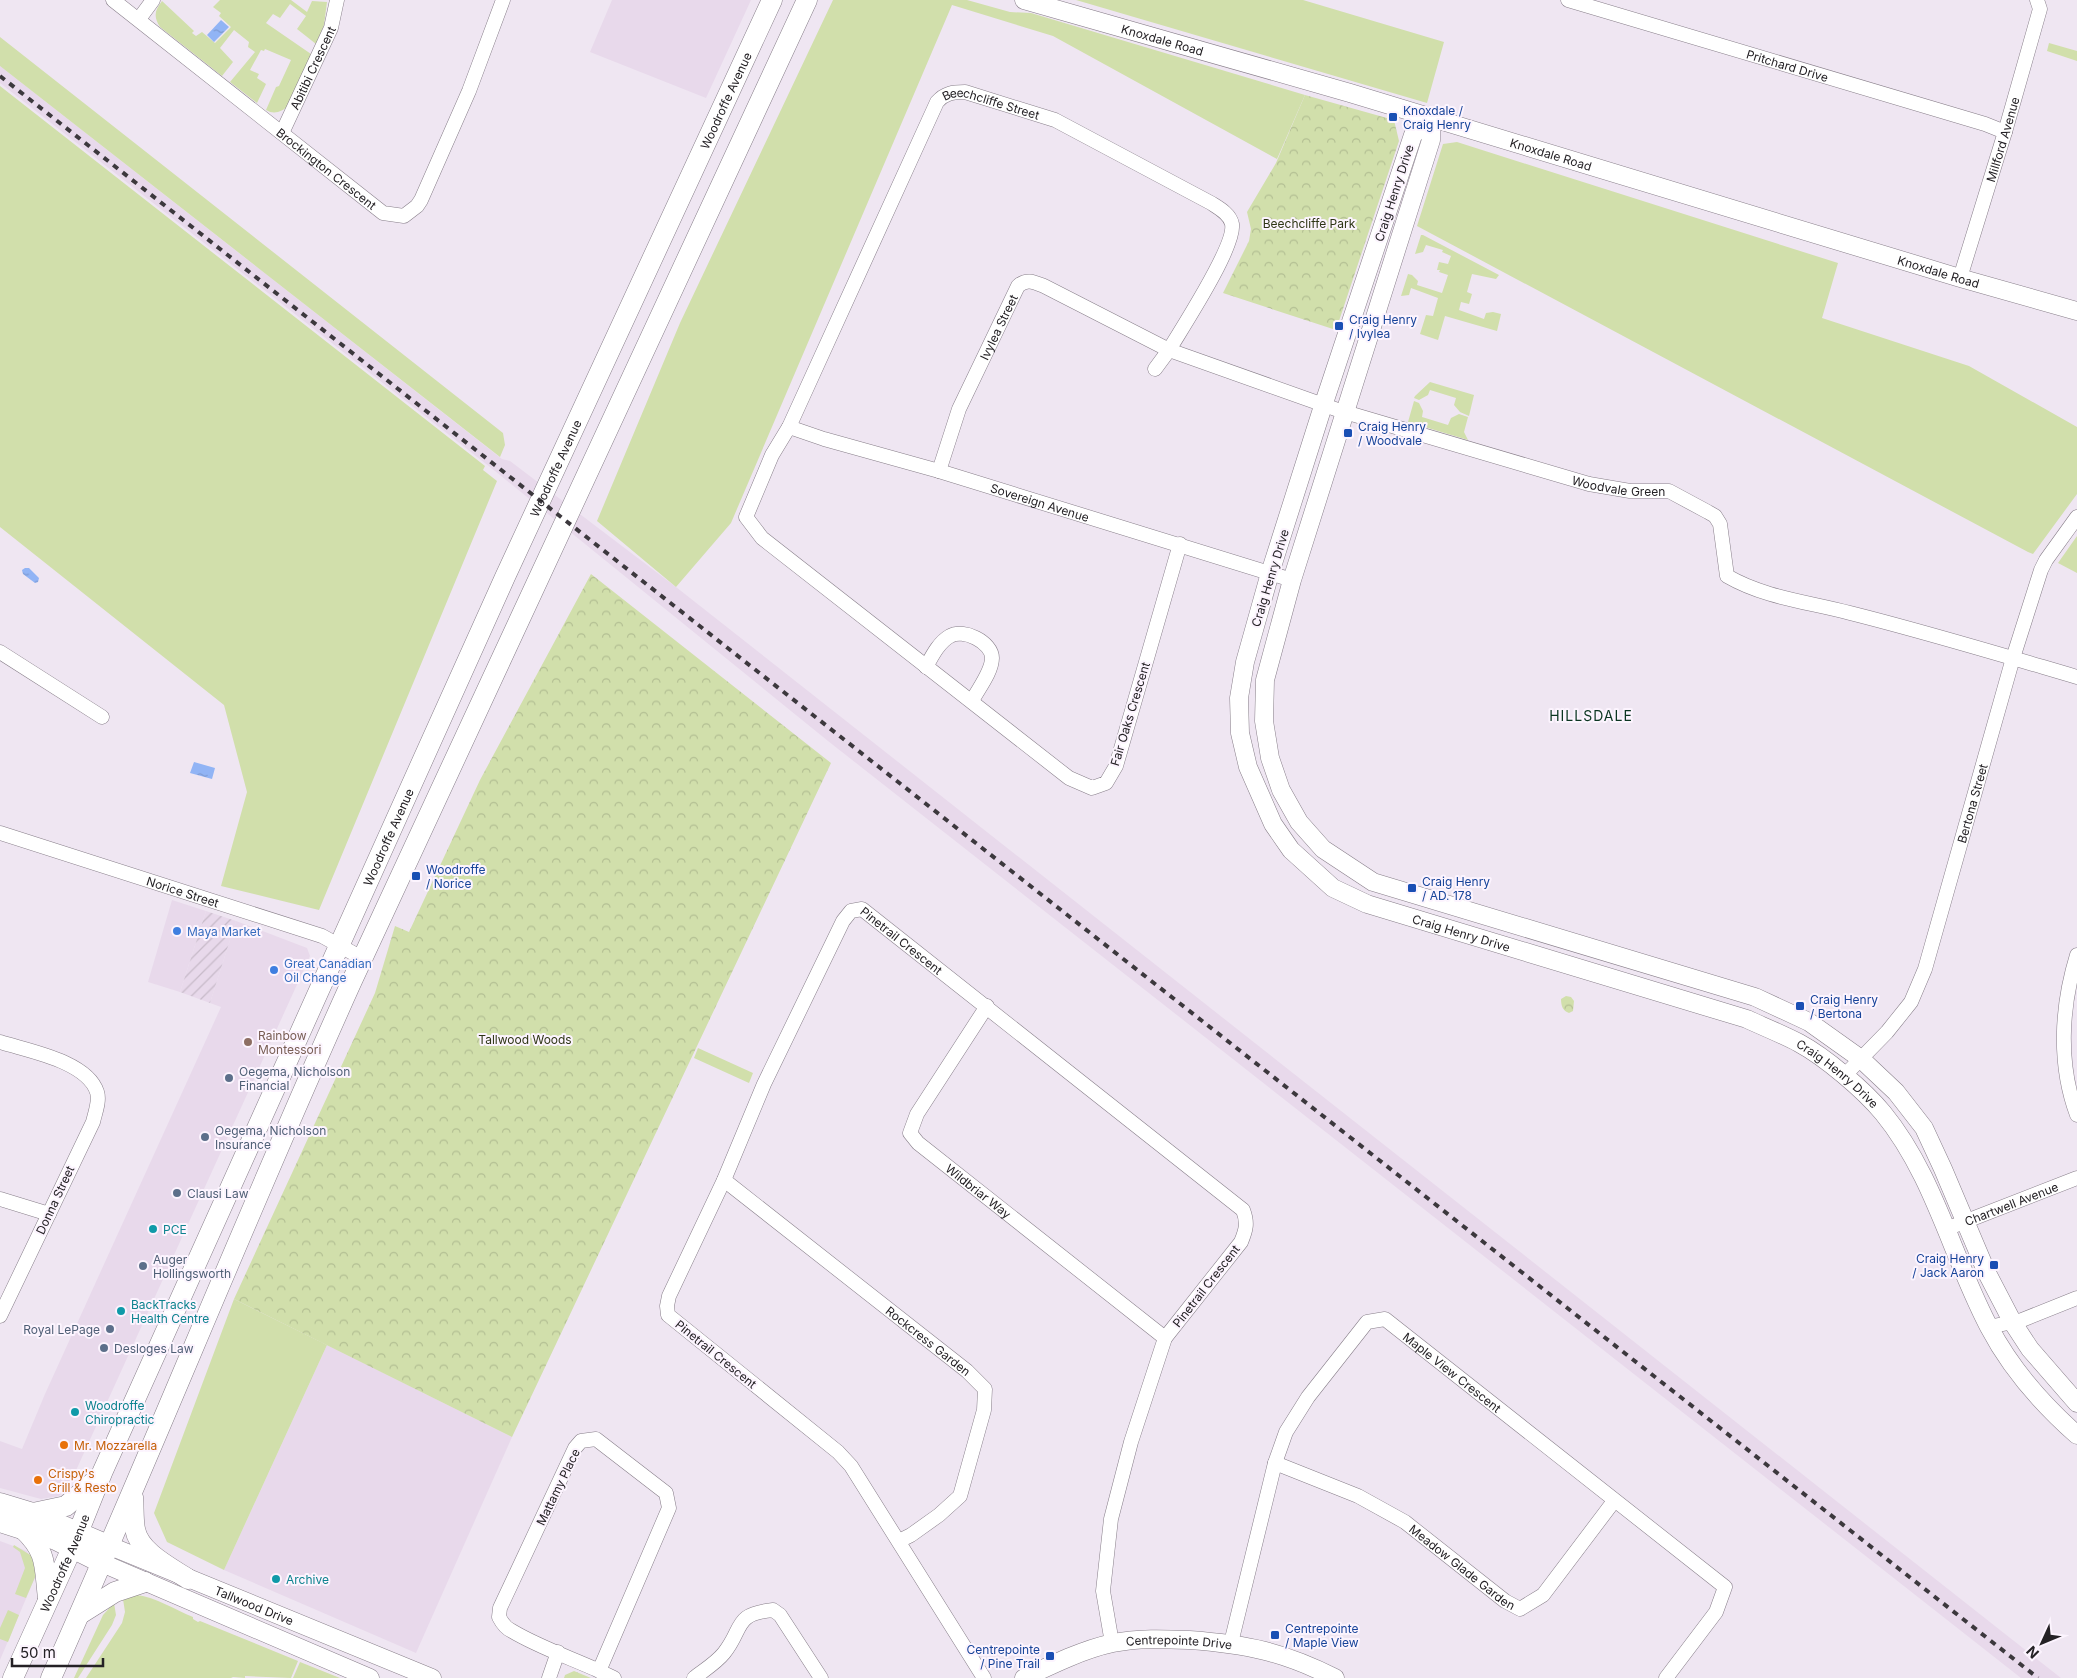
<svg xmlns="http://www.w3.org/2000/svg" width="2077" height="1678" font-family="Inter,sans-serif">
	<defs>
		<pattern id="industrial-furrows" width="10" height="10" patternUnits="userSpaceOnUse" patternTransform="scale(1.25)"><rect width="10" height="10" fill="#e8d9eb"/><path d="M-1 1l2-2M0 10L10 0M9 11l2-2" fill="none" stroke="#c7bac9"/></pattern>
		<pattern id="park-crowns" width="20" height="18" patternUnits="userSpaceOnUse" patternTransform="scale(1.25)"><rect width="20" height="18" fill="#d1dfab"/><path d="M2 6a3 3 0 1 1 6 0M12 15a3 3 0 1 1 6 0" fill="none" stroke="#b3bf93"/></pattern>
		<pattern id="water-ripples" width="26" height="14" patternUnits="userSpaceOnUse" patternTransform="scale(1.25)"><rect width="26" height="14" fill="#91b4f5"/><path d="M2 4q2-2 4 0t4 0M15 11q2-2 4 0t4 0" fill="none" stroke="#7d9ad2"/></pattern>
	</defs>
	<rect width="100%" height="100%" fill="#efe6f2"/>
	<path fill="#e8d9eb" d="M612 0H751L706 98 590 52Z
		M0 66 502 459 510 461 676 587 2061 1678H2021L828 741 495 471 0 83Z
		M172 900 206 911 180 992 148 982Z
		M236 921 307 948 310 956 73 1477 59 1496 41 1499 0 1488V1441L22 1449 45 1394 221 1007 210 1003Z
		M327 1345 512 1437 416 1653 224 1570Z
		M0 1541 27 1551 36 1575 0 1660Z"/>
	<path fill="url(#industrial-furrows)" d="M206 911 236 921 210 1003 180 992Z"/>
	<path fill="#d1dfab" d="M220 0H291L307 12 312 1 327 2 324 25 316 44 297 29 306 16 290 4 280 18 273 14 266 23 311 54 289 105C282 112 274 115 266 110L276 87 279 86 291 60 265 49 264 51 261 50 250 70 259 74 257 78 266 84 257 103 230 82 255 52 248 47 249 42 234 30 220 48 233 62 222 76 160 27C153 16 155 10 162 1L194 31 192 33 196 36 202 32 215 43 231 27 219 16 221 13 213 7Z
		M833 0H967L1010 12 1031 13 1305 95 1277 159 1053 36 952 5 731 523 676 587 597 521 680 323Z
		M1076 0H1303L1444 42 1427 103Z
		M0 37 503 433 505 445 500 457 0 66Z
		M2049 43 2077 51V61L2047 51Z
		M0 86 485 466 483 470 497 481 319 910 221 886 247 792 224 705 0 527Z
		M1457 142 1838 263 1822 318 1969 366 2077 427V494L2033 554 2028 552 1417 226 1443 144Z
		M1421 235H1423L1499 275 1496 279 1472 274 1467 292 1472 294 1469 304 1461 302 1459 310 1484 319 1486 313 1493 312 1501 314 1497 331 1445 316 1438 340 1420 334 1426 315 1433 316 1438 298 1411 288 1409 295 1401 296 1408 274 1412 275 1418 281 1417 285 1442 293 1448 275 1439 272 1440 270H1437L1439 262 1448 264 1451 256 1442 252 1443 250 1426 245 1423 252 1415 254Z
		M1430 382 1474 395 1469 416 1460 412 1454 405 1456 398 1430 390 1428 395 1419 400 1414 398 1415 396Z
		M1414 401 1419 403 1423 411 1422 417 1448 425 1451 418 1459 414 1468 417 1464 432 1468 440 1408 422Z
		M2077 536V573L2058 563Z
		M698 1048 753 1073 749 1083 694 1058Z
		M234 1299 327 1345 224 1570 167 1542 154 1513Z
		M14 1545 32 1556 36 1575 26 1598 15 1594 25 1568 20 1552 13 1547Z
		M137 1595C155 1597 176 1610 193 1617V1619L198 1622 200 1621 298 1661 291 1678 245 1676V1678L233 1677 231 1678H86L122 1623 125 1612 123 1599Z
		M114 1603 116 1615 112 1625 78 1678H74L103 1615Z
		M8 1610 19 1615 8 1642 0 1639V1628Z
		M300 1662 340 1678H293Z"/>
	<path fill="url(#park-crowns)" d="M1305 95 1394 120 1399 141 1336 330 1223 293 1249 241 1251 229 1247 212 1276 163Z
		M591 574 831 763 512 1437 234 1299 375 993 395 926 409 932 480 780Z
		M1566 996 1571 997 1574 1001 1573 1011 1569 1013C1563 1011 1561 1006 1561 999Z
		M574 1671 591 1678H564L565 1675Z"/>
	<path fill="url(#water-ripples)" d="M221 20 229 27 214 42 207 35Z
		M25 568H29L39 578 38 582 35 583 23 574 22 570Z
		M194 762 215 768 212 779 190 773Z"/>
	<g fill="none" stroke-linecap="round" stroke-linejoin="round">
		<g stroke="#877e89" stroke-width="15">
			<g id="minor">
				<path id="s1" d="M113 0 383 213 404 216 417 206 421 200 469 91 503 0"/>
				<path id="s2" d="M1568 0 1985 124 2005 132"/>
				<path d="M139 19 153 0"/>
				<path id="s3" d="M282 133 331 28 337 0"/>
				<path id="s4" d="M1960 278 2005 132 2040 9 2037 0"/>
				<path id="s5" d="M789 427 824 439 939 471 1292 580"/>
				<path id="s6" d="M939 471 959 409 1018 286C1027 278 1034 282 1044 286L1169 350 1155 369"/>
				<path id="s7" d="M1180 544 1116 766 1106 783 1092 788 1069 778 762 538 746 517 772 455 789 427 937 102C945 93 953 92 965 92L1055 120 1211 203C1219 208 1230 214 1232 224 1236 246 1182 328 1169 350L1338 410 1589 484 1630 491H1669L1708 512 1715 516 1720 524 1727 576C1765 598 1809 602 1850 613 1926 632 2002 655 2077 677"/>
				<path d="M0 652 102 717"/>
				<path d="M926 667C932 656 939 642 950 636 963 628 992 642 992 658 992 672 978 689 972 701"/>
				<path id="s8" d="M0 833 322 936 362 958"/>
				<path d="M2077 955C2061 1007 2058 1064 2077 1115"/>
				<path id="s9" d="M987 1006 917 1114 910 1133 918 1143 1165 1338"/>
				<path d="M0 1042C28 1051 87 1061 97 1092 100 1101 95 1113 93 1122L0 1316"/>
				<path id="s10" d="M1844 1076 1887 1032 1911 1002 1925 969 2013 658 2041 570 2046 560 2077 517"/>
				<path id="s11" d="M724 1180 967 1371 985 1389 984 1410 960 1496 939 1515 911 1535 899 1541"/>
				<path d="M0 1199 49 1214"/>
				<path id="s12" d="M1946 1229 2077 1178"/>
				<path d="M1989 1327 2022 1320 2077 1298"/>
				<path id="s13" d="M1275 1463 1358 1496 1405 1522 1505 1601 1520 1609 1543 1595 1614 1501"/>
				<path id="s14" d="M1231 1643 1275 1463 1286 1432 1308 1397 1367 1322 1385 1319 1725 1587 1716 1612 1666 1678"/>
				<path d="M599 1671 669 1508 666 1493 596 1439 581 1441 575 1448 500 1608 499 1617C502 1623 505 1628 512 1631 537 1646 568 1657 595 1669L614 1678"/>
				<path d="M549 1678 558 1652"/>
				<path d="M694 1678C704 1670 716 1663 724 1653 744 1628 733 1614 773 1610L780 1615 821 1678"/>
				<path id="s15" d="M984 1678 851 1466 838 1452 668 1315 667 1306 669 1296 724 1180 764 1084 843 921 851 911 862 909 1243 1210C1248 1223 1246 1230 1241 1242L1165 1338 1131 1442 1111 1519 1103 1591 1112 1643"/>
			</g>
		</g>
		<g stroke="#877e89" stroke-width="19">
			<g id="tertiary">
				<path id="s16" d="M1024 0 1350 93 1960 278 2077 311"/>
				<path id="s17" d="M1431 118 1413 135 1323 406 1270 573 1245 662 1239 698 1240 733 1248 767 1273 824 1291 850 1333 888 1367 904 1747 1019C1764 1027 1782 1034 1799 1043 1825 1057 1864 1090 1883 1113 1934 1175 1952 1257 1989 1327 2010 1367 2043 1405 2077 1435"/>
				<path d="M1431 118V140L1292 580 1265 680 1264 721 1270 758 1281 790 1299 822 1323 849 1373 882 1755 997 1809 1022 1861 1059 1896 1092 1924 1128 1943 1169 1987 1273 2013 1323 2030 1349 2077 1403"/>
				<path id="s18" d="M110 1546 432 1678"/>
				<path d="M102 1563 370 1678"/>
				<path id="s19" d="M1024 1678C1051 1665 1084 1649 1113 1643 1138 1638 1164 1639 1189 1640 1246 1644 1284 1652 1335 1678"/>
			</g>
		</g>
		<g stroke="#877e89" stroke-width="21">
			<g id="secondary">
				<path d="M133 1497C134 1507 133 1519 135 1529 139 1552 170 1567 188 1579"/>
				<path d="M0 1503 33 1513 110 1546"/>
				<path d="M33 1513 66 1506 98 1478"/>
				<path d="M0 1522 56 1540 102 1563"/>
				<path d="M23 1529C48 1553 44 1566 48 1598"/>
				<path d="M80 1614 115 1592 145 1582"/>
				<path id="s20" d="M13 1678 72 1548 102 1473 505 577 772 0"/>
				<path d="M51 1678C154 1448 247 1213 351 983L807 0"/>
			</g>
		</g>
		<use href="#minor" stroke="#fff" stroke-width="14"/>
		<use href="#tertiary" stroke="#fff" stroke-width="18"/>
		<use href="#secondary" stroke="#fff" stroke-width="20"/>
		<path stroke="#3c383d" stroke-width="4" stroke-dasharray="6 6" stroke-linecap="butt" d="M0 76 2038 1678"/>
	</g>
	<g fill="#1a4fb4" stroke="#fcf4fe" stroke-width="2">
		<rect x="1388" y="112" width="10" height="10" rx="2.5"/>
		<rect x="1334" y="321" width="10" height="10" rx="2.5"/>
		<rect x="1343" y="428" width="10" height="10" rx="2.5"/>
		<rect x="411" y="871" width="10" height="10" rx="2.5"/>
		<rect x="1407" y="883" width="10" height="10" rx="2.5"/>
		<rect x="1795" y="1001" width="10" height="10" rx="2.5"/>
		<rect x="1989" y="1260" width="10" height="10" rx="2.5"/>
		<rect x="1270" y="1630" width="10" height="10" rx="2.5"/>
		<rect x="1045" y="1651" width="10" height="10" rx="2.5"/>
	</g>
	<g fill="#3f7fe0" stroke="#fcf4fe" stroke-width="2">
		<circle cx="177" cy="931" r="5"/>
		<circle cx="274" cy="970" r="5"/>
	</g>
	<circle fill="#8d6e63" stroke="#fcf4fe" stroke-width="2" cx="248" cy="1042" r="5"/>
	<g fill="#5c6f8a" stroke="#fcf4fe" stroke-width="2">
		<circle cx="229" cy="1078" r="5"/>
		<circle cx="205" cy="1137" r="5"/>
		<circle cx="177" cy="1193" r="5"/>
		<circle cx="143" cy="1266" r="5"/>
		<circle cx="110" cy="1329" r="5"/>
		<circle cx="104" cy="1348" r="5"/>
	</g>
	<g fill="#0f9aa8" stroke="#fcf4fe" stroke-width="2">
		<circle cx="153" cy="1229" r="5"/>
		<circle cx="121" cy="1311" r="5"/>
		<circle cx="75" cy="1412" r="5"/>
		<circle cx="276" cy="1579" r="5"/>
	</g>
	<g fill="#e8710a" stroke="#fcf4fe" stroke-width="2">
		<circle cx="64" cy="1445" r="5"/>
		<circle cx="38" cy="1480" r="5"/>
	</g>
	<g text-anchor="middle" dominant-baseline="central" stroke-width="4" stroke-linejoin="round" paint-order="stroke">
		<g font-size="12" fill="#242125" stroke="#fcf4fe">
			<text stroke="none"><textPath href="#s16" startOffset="144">Knoxdale Road</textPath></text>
			<text stroke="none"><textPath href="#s2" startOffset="229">Pritchard Drive</textPath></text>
			<text stroke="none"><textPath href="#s3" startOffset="72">Abitibi Crescent</textPath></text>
			<text stroke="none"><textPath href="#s20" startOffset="1731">Woodroffe Avenue</textPath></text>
			<text stroke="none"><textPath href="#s7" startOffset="1222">Beechcliffe Street</textPath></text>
			<text stroke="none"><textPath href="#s4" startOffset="145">Millford Avenue</textPath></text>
			<text stroke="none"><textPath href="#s16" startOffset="549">Knoxdale Road</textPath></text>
			<text stroke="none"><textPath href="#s1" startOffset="272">Brockington Crescent</textPath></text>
			<text transform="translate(1394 193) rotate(-72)">Craig Henry Drive</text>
			<text stroke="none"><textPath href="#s16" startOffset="954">Knoxdale Road</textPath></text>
			<text stroke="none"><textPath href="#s6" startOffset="156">Ivylea Street</textPath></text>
			<text stroke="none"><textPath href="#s20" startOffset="1326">Woodroffe Avenue</textPath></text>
			<text stroke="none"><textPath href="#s7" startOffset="2109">Woodvale Green</textPath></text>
			<text stroke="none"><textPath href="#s5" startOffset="262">Sovereign Avenue</textPath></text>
			<text transform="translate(1270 578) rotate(-73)">Craig Henry Drive</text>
			<text transform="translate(1130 714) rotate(-73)">Fair Oaks Crescent</text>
			<text stroke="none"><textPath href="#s10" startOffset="308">Bertona Street</textPath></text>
			<text stroke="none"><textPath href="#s20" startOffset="921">Woodroffe Avenue</textPath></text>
			<text stroke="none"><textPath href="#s8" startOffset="192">Norice Street</textPath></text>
			<text stroke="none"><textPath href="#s17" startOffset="971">Craig Henry Drive</textPath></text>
			<text stroke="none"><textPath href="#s15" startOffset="995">Pinetrail Crescent</textPath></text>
			<text stroke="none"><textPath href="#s17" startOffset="1376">Craig Henry Drive</textPath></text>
			<text stroke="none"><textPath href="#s9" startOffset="239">Wildbriar Way</textPath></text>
			<text transform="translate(55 1200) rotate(-65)">Donna Street</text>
			<text stroke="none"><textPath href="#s12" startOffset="70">Chartwell Avenue</textPath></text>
			<text transform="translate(1206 1286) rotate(-52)">Pinetrail Crescent</text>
			<text stroke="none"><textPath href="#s11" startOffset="260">Rockcress Garden</textPath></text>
			<text transform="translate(716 1354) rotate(39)">Pinetrail Crescent</text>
			<text stroke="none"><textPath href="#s14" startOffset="459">Maple View Crescent</textPath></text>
			<text transform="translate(558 1487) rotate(-64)">Mattamy Place</text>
			<text stroke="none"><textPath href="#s20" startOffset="126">Woodroffe Avenue</textPath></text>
			<text stroke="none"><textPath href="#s13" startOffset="216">Meadow Glade Garden</textPath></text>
			<text stroke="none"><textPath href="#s18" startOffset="156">Tallwood Drive</textPath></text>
			<text stroke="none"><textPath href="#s19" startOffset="162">Centrepointe Drive</textPath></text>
		</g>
		<g font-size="12" fill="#164399" stroke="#fcf4fe" text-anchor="start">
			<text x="1403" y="110">Knoxdale /<tspan x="1403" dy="14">Craig Henry</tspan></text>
			<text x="1349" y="319">Craig Henry<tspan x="1349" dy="14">/ Ivylea</tspan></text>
			<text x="1358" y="426">Craig Henry<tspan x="1358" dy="14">/ Woodvale</tspan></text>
			<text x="426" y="869">Woodroffe<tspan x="426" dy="14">/ Norice</tspan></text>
			<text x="1422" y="881">Craig Henry<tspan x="1422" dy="14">/ AD. 178</tspan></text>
			<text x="1810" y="999">Craig Henry<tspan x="1810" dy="14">/ Bertona</tspan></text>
			<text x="1984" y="1258" text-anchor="end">Craig Henry<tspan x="1984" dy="14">/ Jack Aaron</tspan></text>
			<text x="1285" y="1628">Centrepointe<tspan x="1285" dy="14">/ Maple View</tspan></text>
			<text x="1040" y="1649" text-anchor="end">Centrepointe<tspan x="1040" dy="14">/ Pine Trail</tspan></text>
		</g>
		<g font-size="12" fill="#2e3515" stroke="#fcf4fe">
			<text x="1309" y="223">Beechcliffe Park</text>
			<text x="525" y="1039">Tallwood Woods</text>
		</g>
		<g font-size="12" fill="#366cbe" stroke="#fcf4fe" text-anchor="start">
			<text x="187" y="931">Maya Market</text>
			<text x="284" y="963">Great Canadian<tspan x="284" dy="14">Oil Change</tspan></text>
		</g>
		<g font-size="12" fill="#785e54" stroke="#fcf4fe" text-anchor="start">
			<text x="258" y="1035">Rainbow<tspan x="258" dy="14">Montessori</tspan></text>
		</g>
		<g font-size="12" fill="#4e5e75" stroke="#fcf4fe" text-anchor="start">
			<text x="239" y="1071">Oegema, Nicholson<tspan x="239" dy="14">Financial</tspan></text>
			<text x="215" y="1130">Oegema, Nicholson<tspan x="215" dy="14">Insurance</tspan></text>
			<text x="187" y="1193">Clausi Law</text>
			<text x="153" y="1259">Auger<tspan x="153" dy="14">Hollingsworth</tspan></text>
			<text x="100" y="1329" text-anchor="end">Royal LePage</text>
			<text x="114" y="1348">Desloges Law</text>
		</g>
		<g font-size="12" fill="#0d838f" stroke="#fcf4fe" text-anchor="start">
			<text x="163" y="1229">PCE</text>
			<text x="131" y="1304">BackTracks<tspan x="131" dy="14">Health Centre</tspan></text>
			<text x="85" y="1405">Woodroffe<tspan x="85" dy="14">Chiropractic</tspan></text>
			<text x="286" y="1579">Archive</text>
		</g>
		<g font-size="12" fill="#c56008" stroke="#fcf4fe" text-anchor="start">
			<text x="74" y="1445">Mr. Mozzarella</text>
			<text x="48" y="1473">Crispy's<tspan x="48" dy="14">Grill &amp; Resto</tspan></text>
		</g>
		<g font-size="14" letter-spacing="1" fill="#0b3621" stroke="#fcf4fe">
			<text x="1591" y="715">HILLSDALE</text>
		</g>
	</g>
	<g transform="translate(2042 1643) rotate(226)" stroke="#fcf4fe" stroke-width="4" paint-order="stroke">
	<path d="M0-4L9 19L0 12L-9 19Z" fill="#242125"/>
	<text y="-8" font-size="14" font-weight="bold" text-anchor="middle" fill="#242125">N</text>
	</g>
	<path d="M12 1658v8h91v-8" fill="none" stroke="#242125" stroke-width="2.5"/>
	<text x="20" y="1658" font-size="15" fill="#242125" stroke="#fcf4fe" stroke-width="4" paint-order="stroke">50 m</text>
</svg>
